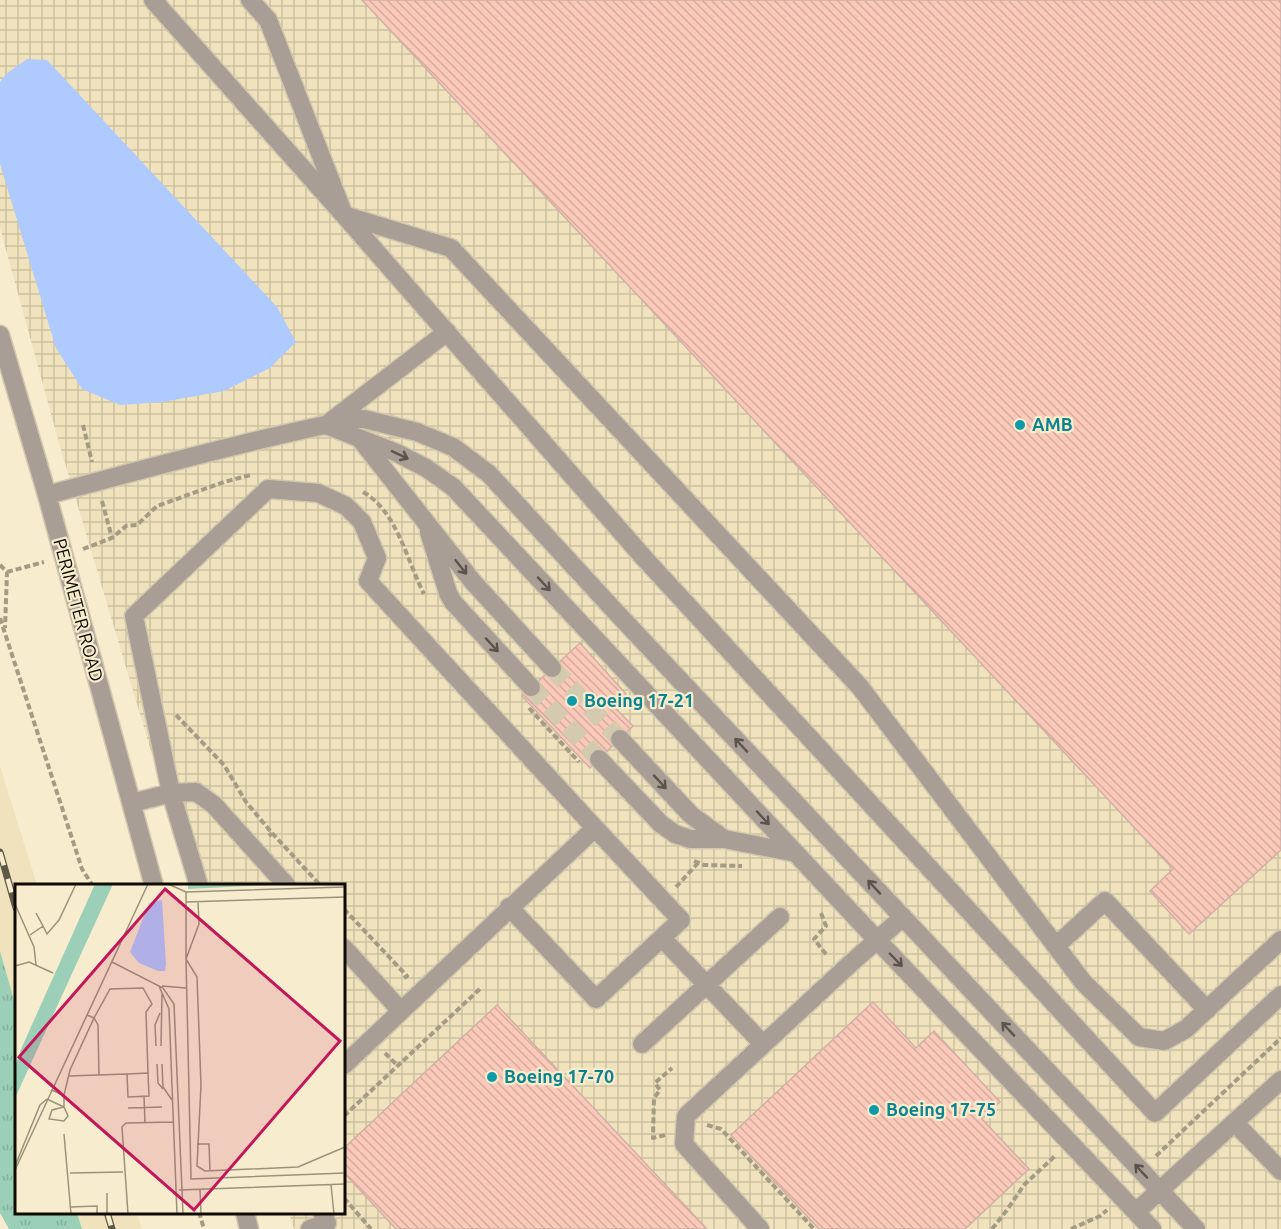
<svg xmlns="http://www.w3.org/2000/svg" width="1281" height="1229" font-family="Ubuntu,sans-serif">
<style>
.built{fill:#f0e2bc}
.industrial{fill:url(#industrial-grid)}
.grass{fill:url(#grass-tufts)}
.water{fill:#aecafe}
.building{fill:url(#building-back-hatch);stroke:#d1b0a5;stroke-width:1.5}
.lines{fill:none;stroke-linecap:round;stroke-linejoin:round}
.minor-tunnel{stroke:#d4caaf;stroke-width:18;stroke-dasharray:18 9;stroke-linecap:butt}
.minor-casing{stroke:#d2c8ad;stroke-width:21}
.path{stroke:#a49b84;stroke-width:4;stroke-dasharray:6 3;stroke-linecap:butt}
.minor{stroke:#a99e95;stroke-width:18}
.rail-casing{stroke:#5e5848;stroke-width:7}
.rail{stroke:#f7eccd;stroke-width:4.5;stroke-dasharray:14;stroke-linecap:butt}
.oneway{stroke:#5c544c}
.culture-dot{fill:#0f9aa8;stroke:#f7eccd;stroke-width:2}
.labels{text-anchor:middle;stroke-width:4.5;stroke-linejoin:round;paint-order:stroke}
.culture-label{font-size:18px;font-weight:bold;fill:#0d838f;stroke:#f7eccd;text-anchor:start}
.street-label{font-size:18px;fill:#0f0b03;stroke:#f7eccd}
.inset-road{fill:none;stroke:#9a927c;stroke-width:1.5}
.view{fill:#c2185b;fill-opacity:0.15;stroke:#c2185b;stroke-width:3}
.inset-edge{fill:none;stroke:#0f0b03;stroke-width:3}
</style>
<defs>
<pattern id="industrial-grid" width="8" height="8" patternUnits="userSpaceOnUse" patternTransform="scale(1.5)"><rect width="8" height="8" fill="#f0e2bc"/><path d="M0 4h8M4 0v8" fill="none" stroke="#cdc1a0"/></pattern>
<pattern id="grass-tufts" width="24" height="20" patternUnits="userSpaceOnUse" patternTransform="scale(1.5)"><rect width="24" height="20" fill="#9bcfb7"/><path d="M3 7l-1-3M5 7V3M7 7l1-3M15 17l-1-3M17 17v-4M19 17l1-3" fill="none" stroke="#84b09c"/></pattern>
<pattern id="building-back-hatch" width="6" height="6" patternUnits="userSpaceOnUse" patternTransform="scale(1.5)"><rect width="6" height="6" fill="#fac9b9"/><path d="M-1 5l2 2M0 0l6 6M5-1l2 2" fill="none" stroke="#d5ab9d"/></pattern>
</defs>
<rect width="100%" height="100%" fill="#f7eccd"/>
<!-- built -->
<path class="built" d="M 0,766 L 37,885 L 16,886 L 16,1022 L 0,965 Z
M 75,1213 L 137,1213 L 142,1229 L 80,1229 Z"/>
<!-- industrial -->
<path class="industrial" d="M 0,0 L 1281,0 L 1281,1229 L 294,1229 L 289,1213 L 344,1212 L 344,886 L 191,885 L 59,443 L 0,228 Z"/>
<!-- grass -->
<path class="grass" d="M 0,951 L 16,1007 L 16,1212 L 77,1213 L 82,1229 L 9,1229 L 0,1213 Z"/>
<!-- water -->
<path class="water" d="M 27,59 L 47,60 L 277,307 L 296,342 L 270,368 L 224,391 L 162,402 L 120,405 L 82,389 L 56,348 L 0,164 L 0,82 L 6,74 Z"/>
<!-- building -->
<path class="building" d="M 362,0 L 1281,0 L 1281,850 L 1189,934 L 1150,891 L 1173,869 Z
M 580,643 L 626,694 L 613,706 L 633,726 L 590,768 L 522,696 Z
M 873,1002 L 916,1048 L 934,1031 L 1000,1102 L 982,1119 L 1029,1169 L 965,1229 L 819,1229 L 731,1135 Z
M 497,1005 L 707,1229 L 396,1229 L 344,1173 L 344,1148 Z"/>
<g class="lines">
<!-- minor-tunnel -->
<path class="minor-tunnel" d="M 552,668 L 620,739
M 531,687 L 599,759"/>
<!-- minor casing -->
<g class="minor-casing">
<path id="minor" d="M 153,0 L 344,215 L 451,248 L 860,687 L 1083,982 L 1139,1037 L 1164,1041 L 1186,1029 L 1281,940
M 250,0 L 268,20 L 344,215 L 645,559 L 1155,1113 L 1281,995
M 0,335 L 47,495 L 154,886
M 330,422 L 447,332
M 326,425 L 397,453 L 426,468 L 453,487 L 877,940 L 1152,1229
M 361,440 L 473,582 L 552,668
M 47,495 C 148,468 250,440 353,419 L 364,419 L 417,432 L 453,447 L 489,474 L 614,610 L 1196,1229
M 429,532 L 448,593 L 453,602 L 531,687
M 620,739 L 691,815 L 724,839 L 796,853
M 599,759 L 661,824 L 675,834 L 690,839 L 724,839
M 132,803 L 171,793 L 134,616 L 268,489 L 318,493 L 346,506 L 362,522 L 377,558 L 368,581 L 595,828
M 199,886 L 171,793 L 196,792 L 214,805 L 287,886
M 662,938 L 763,1044
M 1056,946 L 1105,901 L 1207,1010
M 344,948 L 401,1011
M 642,1044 L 780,917
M 344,1065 L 595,828 L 681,920 L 596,999 L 509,907
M 1235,1123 L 1281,1171
M 245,1212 L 249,1229
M 1136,1212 L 1281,1080
M 310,1229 L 327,1223 L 322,1212
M 760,1229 L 684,1144 L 686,1116 L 850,964 L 903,917"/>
</g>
<!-- path -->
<path class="path" d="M 83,425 L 92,462
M 363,492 C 397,511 407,561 424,594
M 102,501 L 112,538
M 83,549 L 112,538 L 126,526 L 137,525 L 157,506 L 224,482 L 251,475
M 0,565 L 7,572 L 5,628
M 7,572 L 44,562
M 0,618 L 82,869 L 93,886
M 529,708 L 579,762
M 176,715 L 224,765 L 246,802 L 272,833 L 269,836
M 272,833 L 321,886
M 694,861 L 704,865 L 742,866
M 676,887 L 698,863
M 344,909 L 407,976 L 404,978
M 821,913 L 826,926 L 814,939 L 825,953 L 828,955
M 385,1053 L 397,1065
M 344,1116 L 482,987
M 707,1125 L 721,1129 L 814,1229
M 665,1135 L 653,1138 L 654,1098 L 660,1090 L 655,1083 L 672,1068
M 1156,1156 L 1281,1038
M 344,1198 L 371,1229
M 199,1212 L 204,1229
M 992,1229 L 1007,1210 L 1024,1185 L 1056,1155
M 1071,1229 L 1100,1216 L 1107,1210"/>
<!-- minor -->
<use href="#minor" class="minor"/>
<!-- rail casing -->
<g class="rail-casing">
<path id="rail" d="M 0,852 L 16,908
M 107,1212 L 112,1229"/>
</g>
<!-- rail -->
<use href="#rail" class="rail"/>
</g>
<!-- one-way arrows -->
<defs><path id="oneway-shaft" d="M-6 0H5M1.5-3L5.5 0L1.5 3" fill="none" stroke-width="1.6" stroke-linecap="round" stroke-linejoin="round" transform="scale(1.5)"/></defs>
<g class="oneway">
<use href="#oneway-shaft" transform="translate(400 455) rotate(25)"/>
<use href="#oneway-shaft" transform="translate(461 567) rotate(52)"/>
<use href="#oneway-shaft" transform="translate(544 584) rotate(47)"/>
<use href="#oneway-shaft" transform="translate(492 645) rotate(47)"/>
<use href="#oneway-shaft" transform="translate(741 745) rotate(-133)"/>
<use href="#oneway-shaft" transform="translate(660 782) rotate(47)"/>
<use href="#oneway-shaft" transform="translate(763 818) rotate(47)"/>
<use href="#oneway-shaft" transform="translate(874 887) rotate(-133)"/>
<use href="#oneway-shaft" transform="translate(896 960) rotate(46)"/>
<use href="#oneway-shaft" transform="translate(1008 1029) rotate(-133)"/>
<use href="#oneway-shaft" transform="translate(1141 1171) rotate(-133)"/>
</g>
<!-- markers -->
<g class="culture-dot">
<circle cx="1020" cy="425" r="6"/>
<circle cx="572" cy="701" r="6"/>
<circle cx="492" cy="1077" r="6"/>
<circle cx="874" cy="1110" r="6"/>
</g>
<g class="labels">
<!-- culture labels -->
<g class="culture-label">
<text x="1032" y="431">AMB</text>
<text x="584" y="707">Boeing 17-21</text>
<text x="504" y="1083">Boeing 17-70</text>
<text x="886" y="1116">Boeing 17-75</text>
</g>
<!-- street labels -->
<g class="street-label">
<text transform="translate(78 610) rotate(75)" y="6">PERIMETER ROAD</text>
</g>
</g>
<!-- overview -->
<g transform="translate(15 884)">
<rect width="330" height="330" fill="#f7eccd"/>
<path d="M 80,0 L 98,0 L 1,212 L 0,183 L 7,163 Z" fill="#9bcfb7"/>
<path d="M 173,0 L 271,0 L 173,5 Z" fill="#9bcfb7"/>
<path d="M 147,16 L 151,80 L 150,87 L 143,87 L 124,79 L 115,68 L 134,19 Z" fill="#aecafe"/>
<path class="inset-road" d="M 153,0 L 171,8 L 330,3M 171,8 L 171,75 L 182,93 L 186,201 L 182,282 L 190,287 L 283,283 L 330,263M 171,18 L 330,13M 183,18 L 184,40 L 171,75 L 176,295 L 330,289M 0,20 L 19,63 L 21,81M 28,42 L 32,50 L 44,36 L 61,0M 15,51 L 28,42 L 21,29M 97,78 L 148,104 L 159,120 L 168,330M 0,82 L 14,78 L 38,89M 144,102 L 154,125 L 162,330M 147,102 L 171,104M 72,131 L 79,134 L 95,105 L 128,104 L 137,120 L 131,128 L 133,189M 141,162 L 140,141 L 145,129M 146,162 L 147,110M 142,180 L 143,199 L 148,205M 147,180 L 148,203 L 157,216M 54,192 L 112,190 L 133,189 L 134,212 L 113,213 L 112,190M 36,206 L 49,211 L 55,186 L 79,134 L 83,141 L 84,191M 129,212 L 130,239M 32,215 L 49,223 L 53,232 L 49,237 L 34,235 L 37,226 L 49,223 L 49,211M 113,224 L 147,223M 49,250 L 56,330M 182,260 L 194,260 L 195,287M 0,282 L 25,221 L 32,215M 0,286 L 133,0M 55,289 L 108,288M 316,301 L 319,330M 164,306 L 330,300M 185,306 L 186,330M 92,309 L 92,330M 55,323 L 82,322 L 82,330M 113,330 L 107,243 L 111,239 L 159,238"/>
<path class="view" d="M 150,5 L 325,157 L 179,326 L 4,173 Z"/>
<rect width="330" height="330" class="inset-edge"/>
</g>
</svg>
